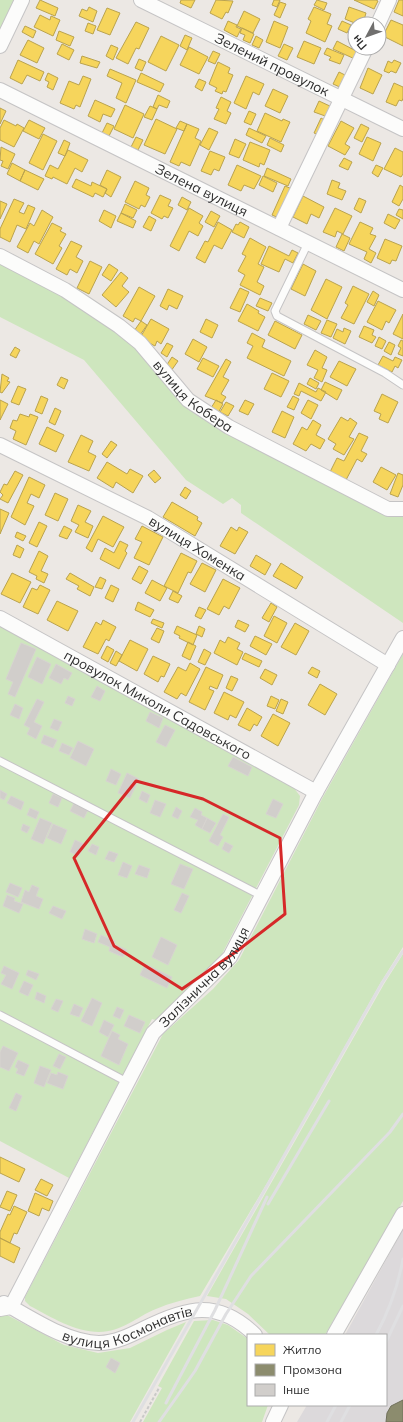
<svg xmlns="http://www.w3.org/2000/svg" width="403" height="1422" font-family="Mulish,sans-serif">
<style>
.industrial{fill:#dcd9db}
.green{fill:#cee6be}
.homes{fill:#f6d55c;stroke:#baa34e}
.industry{fill:#8c8c6e;stroke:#70705b}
.building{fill:#d1cecb;stroke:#d7d4d0}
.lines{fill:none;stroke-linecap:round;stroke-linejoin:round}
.service-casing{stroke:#c5c4c5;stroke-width:9}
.minor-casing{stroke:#c5c4c5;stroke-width:16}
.path{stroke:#c9c9c8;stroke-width:2;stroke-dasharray:3 2;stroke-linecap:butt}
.service{stroke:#fcfcfb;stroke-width:7}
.minor{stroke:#fcfcfb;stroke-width:14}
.rail{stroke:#dfdfe1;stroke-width:3}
.marked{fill:none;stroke:#d62828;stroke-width:3;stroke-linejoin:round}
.labels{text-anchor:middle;stroke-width:4;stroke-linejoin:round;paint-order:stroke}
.street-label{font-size:14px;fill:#2e2e2e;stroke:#fff}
</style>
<rect width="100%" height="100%" fill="#ece8e4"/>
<!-- industrial -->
<path class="industrial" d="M 403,1229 L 403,1422 L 297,1422 L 307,1405 L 386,1405 L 386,1335 L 345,1335 Z"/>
<!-- green -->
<path class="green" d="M 0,0 L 16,0 L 0,33 Z
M 0,260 L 64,294 L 137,345 L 185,404 L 403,513 L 403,623 L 241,513 L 241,505 L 232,498 L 223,504 L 186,480 L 84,360 L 0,317 Z
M 0,622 L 261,765 L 294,788 L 300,796 L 299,805 L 222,954 L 159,1021 L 152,1019 L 69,1178 L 0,1141 Z
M 403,654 L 403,947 L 381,982 L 286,1151 L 200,1296 C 185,1299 170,1303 156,1309 C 136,1317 122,1332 99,1332 C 75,1332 51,1317 30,1306 L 25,1301 L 25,1297 L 163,1034 L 213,989 L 239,960 L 323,797 Z
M 403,954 L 403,1201 L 325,1335 L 270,1335 L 248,1314 L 226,1299 L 207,1296 L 384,984 Z
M 0,1315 L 7,1315 L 64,1345 L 98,1353 L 130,1348 L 167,1330 L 186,1322 L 130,1422 L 0,1422 Z
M 213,1320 L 228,1325 L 248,1339 L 248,1405 L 268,1405 L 262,1422 L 143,1422 L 162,1388 L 158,1386 L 194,1321 Z"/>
<!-- homes -->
<path class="homes" d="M 40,0 L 58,8 L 55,16 L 36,8 Z
M 181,0 L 195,0 L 191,8 L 180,3 Z
M 216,0 L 233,1 L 228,13 L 226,12 L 222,19 L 210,13 Z
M 274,0 L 280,0 L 277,7 L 272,5 Z
M 317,0 L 327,3 L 324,10 L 314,5 Z
M 354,0 L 376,0 L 378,1 L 374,9 Z
M 399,0 L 403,0 L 403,16 L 394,12 Z
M 280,2 L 286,4 L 280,18 L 274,15 Z
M 89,7 L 97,11 L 93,22 L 79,16 L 82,9 L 87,11 Z
M 314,7 L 331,14 L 327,24 L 332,26 L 325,42 L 306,33 L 311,21 L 308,19 Z
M 349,7 L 366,13 L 364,20 L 375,24 L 357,24 L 345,19 Z
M 107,8 L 120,13 L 110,35 L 97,30 Z
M 244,11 L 260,19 L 253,33 L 237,26 Z
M 40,15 L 50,20 L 51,16 L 60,20 L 53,36 L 34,27 Z
M 391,20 L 403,25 L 403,46 L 383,36 Z
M 228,21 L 237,25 L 236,27 L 241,29 L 237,37 L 224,30 Z
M 274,21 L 288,27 L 280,48 L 266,42 Z
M 342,21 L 351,25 L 347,33 L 338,29 Z
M 136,22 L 149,28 L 139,49 L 136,48 L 128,64 L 116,58 Z
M 88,23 L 96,26 L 93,34 L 85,31 Z
M 25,26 L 36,31 L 33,38 L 22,32 Z
M 242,28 L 254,34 L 250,43 L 243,40 L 245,35 L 240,33 Z
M 59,31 L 74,37 L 70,46 L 56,40 Z
M 185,35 L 192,38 L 187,50 L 180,46 Z
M 161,36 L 179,45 L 166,71 L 148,62 Z
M 256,36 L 263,40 L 259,48 L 252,45 Z
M 28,40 L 44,48 L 37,63 L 20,55 Z
M 304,41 L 321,48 L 314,64 L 297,57 Z
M 337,41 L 360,53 L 357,60 L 333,49 Z
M 62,44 L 74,50 L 69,60 L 57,54 Z
M 284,44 L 293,48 L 287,60 L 278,56 Z
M 111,45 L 118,48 L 113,60 L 106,56 Z
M 189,47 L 208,57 L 199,74 L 180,65 Z
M 327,48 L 344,55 L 340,64 L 329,60 L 331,57 L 324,54 Z
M 213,51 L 220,54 L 215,64 L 208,61 Z
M 82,56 L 100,62 L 97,68 L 80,63 Z
M 139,59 L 146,62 L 142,71 L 135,68 Z
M 18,60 L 44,72 L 40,81 L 27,75 L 22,84 L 10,78 Z
M 394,60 L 401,63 L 396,73 L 391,71 L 389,73 L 384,71 L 388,61 L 392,63 Z
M 218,62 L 230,68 L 228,73 L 233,75 L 226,92 L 223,91 L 222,94 L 215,91 L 217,88 L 209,84 Z
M 368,68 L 382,75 L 373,94 L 360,88 Z
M 110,69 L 136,80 L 126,103 L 116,98 L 122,83 L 107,76 Z
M 339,72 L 347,76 L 342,88 L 333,84 Z
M 48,73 L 58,78 L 53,90 L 47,87 L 49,82 L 45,80 Z
M 141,73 L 164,84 L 160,92 L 137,82 Z
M 83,76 L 91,79 L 80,107 L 76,105 L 74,109 L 60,103 L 69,81 L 79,85 Z
M 246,76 L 264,84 L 259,95 L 253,92 L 246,109 L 234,103 Z
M 199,79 L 206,82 L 202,91 L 195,87 Z
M 394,83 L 403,87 L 403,98 L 402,101 L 399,100 L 396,106 L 386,102 Z
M 273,89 L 288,96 L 280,113 L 265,106 Z
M 158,95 L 170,101 L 167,108 L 159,105 L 157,109 L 153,107 Z
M 221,97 L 231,102 L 227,111 L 231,113 L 226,124 L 214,119 L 219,109 L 216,108 Z
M 95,100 L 115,109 L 111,117 L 103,114 L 100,122 L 88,116 Z
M 319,101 L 332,107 L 328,117 L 314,112 Z
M 125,105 L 144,114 L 133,138 L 114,129 Z
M 150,106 L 157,109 L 152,120 L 144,117 Z
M 0,108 L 6,111 L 0,124 Z
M 249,111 L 256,114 L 251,125 L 244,122 Z
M 265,113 L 282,121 L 283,119 L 290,122 L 281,142 L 257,131 Z
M 321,118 L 326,121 L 319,135 L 314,133 Z
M 156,119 L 177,129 L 165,154 L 144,145 Z
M 4,120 L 16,126 L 17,124 L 24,128 L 14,147 L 0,140 L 0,128 Z
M 29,120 L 45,128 L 39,139 L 23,131 Z
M 180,121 L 187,124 L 184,131 L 176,128 Z
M 341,121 L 354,128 L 345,144 L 350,147 L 345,155 L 328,146 Z
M 107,123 L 114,126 L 109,136 L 102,133 Z
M 187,124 L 199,129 L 195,138 L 201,141 L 190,166 L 181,162 L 179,166 L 170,162 Z
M 361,124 L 369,128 L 362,142 L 354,138 Z
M 209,128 L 218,132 L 209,150 L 200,145 Z
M 249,128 L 266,136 L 262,143 L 246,135 Z
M 43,134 L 57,141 L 43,170 L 29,163 Z
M 136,137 L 143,140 L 138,150 L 131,147 Z
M 367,137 L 381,143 L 373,161 L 359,154 Z
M 270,138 L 284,145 L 281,152 L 267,145 Z
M 235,139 L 246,144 L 239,158 L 229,154 Z
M 64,140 L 70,143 L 65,156 L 58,153 Z
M 250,142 L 270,150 L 264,165 L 260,163 L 259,167 L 243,160 Z
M 1,147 L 15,154 L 8,169 L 1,166 L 3,161 L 0,160 Z
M 395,148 L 403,152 L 403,174 L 401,177 L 384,169 Z
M 68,150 L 88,160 L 82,172 L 75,168 L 67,184 L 53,177 L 52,179 L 45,176 L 50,165 L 58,169 Z
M 210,151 L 225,157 L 219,171 L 214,169 L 211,175 L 201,171 Z
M 344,158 L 352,162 L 348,170 L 339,166 Z
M 12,163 L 25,170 L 20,181 L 7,174 Z
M 237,165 L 261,176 L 254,189 L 244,185 L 241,191 L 228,185 Z
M 376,165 L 383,168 L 378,177 L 372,173 Z
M 267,168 L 291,179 L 288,186 L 264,176 Z
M 25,170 L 44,179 L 38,190 L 20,181 Z
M 107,170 L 121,177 L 111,197 L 105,193 L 107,189 L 100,185 Z
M 263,176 L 277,183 L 273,192 L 259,185 Z
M 76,179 L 91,186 L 92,182 L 107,189 L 103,197 L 95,193 L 93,197 L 72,187 Z
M 332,180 L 340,183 L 338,188 L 346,191 L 342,200 L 327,194 Z
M 135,181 L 149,188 L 146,195 L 150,197 L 145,207 L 141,205 L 139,209 L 125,202 Z
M 400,185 L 403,187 L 403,199 L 399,206 L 392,202 Z
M 285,186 L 292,189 L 279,218 L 272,215 Z
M 160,195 L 171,200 L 168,206 L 173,208 L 168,218 L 164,216 L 162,219 L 151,213 Z
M 303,196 L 324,207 L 319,218 L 311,214 L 307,224 L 293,217 Z
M 182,197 L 191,202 L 187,210 L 178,205 Z
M 359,198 L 366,201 L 361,213 L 354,209 Z
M 14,199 L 24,203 L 19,212 L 24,214 L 28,205 L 35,208 L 26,229 L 17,225 L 10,242 L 0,237 L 0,229 Z
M 0,201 L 7,204 L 0,219 Z
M 125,204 L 137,210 L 133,218 L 121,213 Z
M 189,208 L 203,216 L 199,223 L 203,226 L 198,236 L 189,231 L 179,251 L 170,246 Z
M 335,208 L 352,216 L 343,234 L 337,231 L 335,237 L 323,232 Z
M 399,209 L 403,210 L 403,219 L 396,215 Z
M 42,210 L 53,217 L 39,244 L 34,241 L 28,253 L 17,247 L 30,223 L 34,226 Z
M 104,210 L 116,216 L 111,228 L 99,221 Z
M 211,211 L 220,216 L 214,227 L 205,222 Z
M 121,213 L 136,221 L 133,228 L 117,221 Z
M 388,214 L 400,220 L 395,229 L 384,223 Z
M 149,216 L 156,220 L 151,231 L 143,227 Z
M 218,222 L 232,230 L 222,249 L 214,245 L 205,263 L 196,258 L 205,241 L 208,242 Z
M 240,222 L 249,227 L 244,238 L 232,232 L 236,224 L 238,225 Z
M 360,222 L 373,228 L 370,234 L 376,236 L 369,249 L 376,253 L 371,263 L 364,259 L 367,252 L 349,244 Z
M 52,223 L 62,228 L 60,231 L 66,234 L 59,246 L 62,248 L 53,264 L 35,254 Z
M 342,234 L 350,238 L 344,251 L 336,247 Z
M 250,238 L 266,247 L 258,264 L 264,267 L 257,282 L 264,286 L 260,295 L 240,285 L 245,275 L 238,271 L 246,256 L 242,254 Z
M 385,239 L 402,246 L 396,261 L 392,260 L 390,264 L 377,258 Z
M 71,241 L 82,246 L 76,257 L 83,261 L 77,273 L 70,269 L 67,275 L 56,269 Z
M 269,246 L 289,256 L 292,250 L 298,253 L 293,263 L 285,259 L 279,272 L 261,264 Z
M 90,261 L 102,267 L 89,294 L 77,288 Z
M 109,264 L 118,270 L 111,281 L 102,275 Z
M 303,264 L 316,271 L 305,296 L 291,289 Z
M 121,272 L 128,278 L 122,286 L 129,292 L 116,307 L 102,295 Z
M 326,279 L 342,287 L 327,319 L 311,310 Z
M 353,286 L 369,294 L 354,324 L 341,318 L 348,305 L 345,303 Z
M 139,287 L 155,296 L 141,321 L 135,318 L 133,322 L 123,316 Z
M 240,288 L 249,292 L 240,312 L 230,308 Z
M 168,289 L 183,296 L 177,309 L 169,305 L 167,310 L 160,306 Z
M 373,291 L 379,295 L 374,306 L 367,302 Z
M 260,298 L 272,303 L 268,311 L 256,306 Z
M 378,301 L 396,310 L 389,323 L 386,321 L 382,330 L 367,322 Z
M 247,304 L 259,311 L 258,313 L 265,317 L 258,331 L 238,321 Z
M 403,314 L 403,339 L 393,334 Z
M 308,315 L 321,321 L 316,330 L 304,324 Z
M 151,319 L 169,329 L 161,344 L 157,341 L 155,346 L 140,338 Z
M 206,319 L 218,325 L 212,338 L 200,332 Z
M 327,320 L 337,324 L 331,337 L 321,333 Z
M 141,321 L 147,325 L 140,335 L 134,331 Z
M 275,321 L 302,335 L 295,349 L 268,335 Z
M 364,326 L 374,330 L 372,335 L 376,337 L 372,343 L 359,337 Z
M 344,328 L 351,331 L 345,344 L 333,338 L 337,329 L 343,332 Z
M 252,333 L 265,340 L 262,347 L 291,361 L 284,376 L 247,358 L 253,346 L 247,343 Z
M 379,337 L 386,341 L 382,349 L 375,346 Z
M 193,339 L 207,347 L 199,362 L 185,354 Z
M 401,340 L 403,341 L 403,356 L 398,354 L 401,348 L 398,346 Z
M 389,342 L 395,345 L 391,355 L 384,351 Z
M 167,343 L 173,346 L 167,357 L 161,353 Z
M 15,347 L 20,350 L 16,358 L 10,355 Z
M 315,350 L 327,357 L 322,368 L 327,370 L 322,382 L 314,378 L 318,370 L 307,365 Z
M 383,356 L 393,361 L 395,357 L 402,360 L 398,368 L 395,366 L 392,372 L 378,365 Z
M 172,357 L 178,361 L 171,371 L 166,366 Z
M 203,358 L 219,366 L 213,377 L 197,369 Z
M 226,359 L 231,362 L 223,377 L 229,380 L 221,394 L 226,397 L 222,403 L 205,396 Z
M 339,361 L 356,369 L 347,386 L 330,377 Z
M 272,373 L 289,381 L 281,397 L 264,389 Z
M 2,374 L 9,378 L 7,381 L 10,382 L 2,393 L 0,392 Z
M 61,377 L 68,380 L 64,389 L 57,385 Z
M 310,378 L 319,383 L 316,389 L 307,384 Z
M 325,382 L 342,390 L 337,400 L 321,390 Z
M 299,383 L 316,392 L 318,388 L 326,392 L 321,401 L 301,391 L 299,396 L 294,394 Z
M 18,386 L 26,389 L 19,405 L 11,402 Z
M 382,394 L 398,402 L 388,423 L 379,419 L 381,414 L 374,411 Z
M 41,396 L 48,399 L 42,414 L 35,411 Z
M 293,396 L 299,399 L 294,410 L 287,407 Z
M 0,400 L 8,404 L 0,420 Z
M 216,400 L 223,404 L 218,413 L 211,408 Z
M 245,400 L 254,404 L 248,415 L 239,411 Z
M 308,400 L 318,405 L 311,419 L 301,413 Z
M 226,402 L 234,406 L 228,416 L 220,412 Z
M 55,408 L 61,411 L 55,425 L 49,422 Z
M 282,411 L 294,417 L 285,438 L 272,432 Z
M 20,414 L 29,417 L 30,414 L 38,417 L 26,445 L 13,439 L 16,431 L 10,428 L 13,420 L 17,421 Z
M 341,417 L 348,421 L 350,418 L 357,423 L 349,437 L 354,439 L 344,455 L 333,449 L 336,444 L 328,439 Z
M 313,420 L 321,425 L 316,435 L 325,440 L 320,449 L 311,444 L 306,451 L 293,444 L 302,427 L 307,430 Z
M 47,427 L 64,435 L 56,452 L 39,444 Z
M 359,433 L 368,437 L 361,451 L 367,454 L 362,462 L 357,459 L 346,480 L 330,472 L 337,458 L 344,461 Z
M 81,435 L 93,441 L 88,452 L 96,456 L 89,471 L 68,462 Z
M 111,441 L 117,445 L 107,458 L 102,454 Z
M 107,462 L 127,474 L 130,469 L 143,476 L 133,493 L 116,482 L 113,488 L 97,478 Z
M 381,467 L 396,475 L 387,490 L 373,482 Z
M 154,470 L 161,478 L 155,483 L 148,475 Z
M 15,471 L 23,475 L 8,503 L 0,499 L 3,495 L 0,492 L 4,484 L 7,485 Z
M 398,473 L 403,475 L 403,485 L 398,497 L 390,494 Z
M 29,477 L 45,485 L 39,498 L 31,494 L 27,503 L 34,506 L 25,525 L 11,517 Z
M 185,487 L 191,491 L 186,499 L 180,495 Z
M 55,493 L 68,499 L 58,521 L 45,515 Z
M 172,502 L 198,517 L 197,520 L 202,523 L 195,536 L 163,517 Z
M 78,505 L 91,511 L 85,522 L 93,526 L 88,538 L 75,532 L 79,525 L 71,521 Z
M 0,509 L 9,513 L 0,534 Z
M 103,516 L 124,527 L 113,547 L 98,539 L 92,552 L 86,548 Z
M 39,522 L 47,526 L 37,547 L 29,543 Z
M 64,526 L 72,530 L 67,539 L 59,536 Z
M 142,526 L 163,537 L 149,565 L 134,558 L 142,542 L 135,539 Z
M 231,527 L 237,531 L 239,527 L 248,532 L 235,554 L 220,546 Z
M 17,532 L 26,536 L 23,541 L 15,537 Z
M 120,541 L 128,545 L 125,551 L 127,553 L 119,569 L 100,559 L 105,548 L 114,553 Z
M 17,545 L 24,549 L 20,558 L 13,555 Z
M 39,551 L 48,556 L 41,571 L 48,574 L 44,583 L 36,579 L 37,576 L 29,572 Z
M 181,553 L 197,561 L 191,573 L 188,572 L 178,593 L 164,586 Z
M 256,555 L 271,564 L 265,575 L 250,566 Z
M 202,563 L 216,570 L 205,592 L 190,584 Z
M 281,563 L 303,577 L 296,589 L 273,576 Z
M 139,566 L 148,571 L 141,584 L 132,579 Z
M 12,573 L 31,582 L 20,603 L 1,594 Z
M 70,573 L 94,587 L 90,596 L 77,589 L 79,586 L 66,579 Z
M 100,577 L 106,580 L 102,589 L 95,587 Z
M 223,579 L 240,588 L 229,609 L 224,606 L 219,615 L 207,609 Z
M 152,580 L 167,588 L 160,601 L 145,593 Z
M 40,585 L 50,590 L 38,614 L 23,607 L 32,588 L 37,590 Z
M 111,585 L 119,589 L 113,602 L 105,598 Z
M 173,591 L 182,596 L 178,603 L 169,599 Z
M 57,601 L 78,611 L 68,631 L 47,620 Z
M 138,602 L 154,610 L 150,617 L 135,610 Z
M 271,603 L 277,607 L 269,622 L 262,618 Z
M 199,607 L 206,610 L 201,619 L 195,616 Z
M 274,616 L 287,623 L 277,643 L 264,636 Z
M 153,619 L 164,623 L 162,628 L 151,623 Z
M 103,620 L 116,627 L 109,641 L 106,639 L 98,654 L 83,647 L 96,622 L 101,625 Z
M 238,620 L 249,625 L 245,632 L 235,627 Z
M 295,623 L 309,631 L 296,655 L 281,647 Z
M 177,626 L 197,635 L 193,645 L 179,638 L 180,636 L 174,633 Z
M 199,626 L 205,629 L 202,637 L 196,634 Z
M 157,628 L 164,631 L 159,643 L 151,639 Z
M 255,636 L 272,644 L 266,655 L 250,646 Z
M 228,637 L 240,643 L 237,649 L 243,652 L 237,665 L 214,653 L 220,640 L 225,643 Z
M 130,640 L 148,649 L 137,671 L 119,661 Z
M 188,642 L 196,646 L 190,660 L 182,656 Z
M 107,646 L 114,650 L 108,662 L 101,658 Z
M 204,649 L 211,653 L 205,665 L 198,662 Z
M 116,651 L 122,655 L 116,666 L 110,663 Z
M 245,653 L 262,661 L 259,667 L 242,659 Z
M 153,656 L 170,664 L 164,677 L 161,676 L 158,682 L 144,674 Z
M 190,663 L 200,669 L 186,696 L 181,693 L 177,699 L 164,692 L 178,667 L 186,671 Z
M 206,667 L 223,675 L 217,689 L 210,686 L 209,689 L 214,691 L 205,710 L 189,702 Z
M 312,667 L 320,671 L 317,678 L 308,673 Z
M 265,669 L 277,675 L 272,685 L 260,678 Z
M 231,676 L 238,679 L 232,691 L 226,688 Z
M 320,684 L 337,694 L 325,715 L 308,705 Z
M 224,692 L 244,702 L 236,718 L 230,715 L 228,720 L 214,713 Z
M 271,696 L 279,700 L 275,709 L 267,706 Z
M 281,699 L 288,702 L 283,714 L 276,711 Z
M 247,708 L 262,717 L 257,726 L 254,724 L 250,731 L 238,725 Z
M 273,714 L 290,723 L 278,746 L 261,736 Z
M 0,1157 L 25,1169 L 19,1182 L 0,1173 Z
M 41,1179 L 53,1185 L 47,1196 L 35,1190 Z
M 7,1191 L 17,1195 L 10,1211 L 0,1207 Z
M 35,1193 L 53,1201 L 49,1211 L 42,1208 L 39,1216 L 28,1211 Z
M 14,1206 L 27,1212 L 17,1234 L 14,1233 L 10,1243 L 0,1238 L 0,1232 L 8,1214 L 10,1215 Z
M 0,1238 L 20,1248 L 14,1263 L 0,1256 Z"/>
<!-- industry -->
<path class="industry" d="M 403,1400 L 403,1422 L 386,1422 L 387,1413 L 391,1406 Z"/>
<!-- building -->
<path class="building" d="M 21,643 L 36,649 L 15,697 L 8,694 L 13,682 L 6,679 Z
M 37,657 L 51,664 L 42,684 L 28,677 Z
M 56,664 L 72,673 L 68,680 L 64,678 L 61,684 L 49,678 Z
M 97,686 L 105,691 L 100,701 L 91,697 Z
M 68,696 L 75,699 L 72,706 L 65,703 Z
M 37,699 L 44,702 L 34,722 L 42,726 L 36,739 L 27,734 L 30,728 L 24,725 Z
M 15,704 L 23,708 L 19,719 L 10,715 Z
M 150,712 L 163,718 L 159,728 L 146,721 Z
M 54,719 L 62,722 L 58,731 L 50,728 Z
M 165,725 L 175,730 L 166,747 L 156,742 Z
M 44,735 L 57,740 L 53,748 L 41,743 Z
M 78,741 L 94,749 L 86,766 L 70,758 Z
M 62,743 L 73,748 L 69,755 L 59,751 Z
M 233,757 L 252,767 L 248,776 L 228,766 Z
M 111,769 L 121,774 L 116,785 L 106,781 Z
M 127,773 L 139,779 L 130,798 L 118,793 Z
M 0,790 L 7,794 L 4,800 L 0,798 Z
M 142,791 L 150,795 L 147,803 L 139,799 Z
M 53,794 L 62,798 L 58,807 L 49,803 Z
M 11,796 L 24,802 L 21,810 L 7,803 Z
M 273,799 L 283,804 L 276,818 L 266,814 Z
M 155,800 L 166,804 L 160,817 L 150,813 Z
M 74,803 L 88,810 L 84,818 L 70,811 Z
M 176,807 L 182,811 L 178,819 L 172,816 Z
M 30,808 L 39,812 L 36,819 L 27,815 Z
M 195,808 L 202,812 L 201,815 L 207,818 L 202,829 L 195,825 L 198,820 L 190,817 Z
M 223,814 L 229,817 L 220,835 L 223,837 L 218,846 L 209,841 Z
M 40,818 L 52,823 L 43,844 L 31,839 Z
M 207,818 L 216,823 L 210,833 L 202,829 Z
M 23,824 L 30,827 L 27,833 L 21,830 Z
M 53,824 L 67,830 L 61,844 L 47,838 Z
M 75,840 L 84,844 L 79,856 L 70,852 Z
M 225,842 L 233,846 L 229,853 L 222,849 Z
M 92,844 L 99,847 L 96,855 L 88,851 Z
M 109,851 L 118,854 L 114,862 L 105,859 Z
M 123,862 L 132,866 L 127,878 L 118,875 Z
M 180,864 L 193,869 L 184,889 L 171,884 Z
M 139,865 L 150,869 L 147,878 L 135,874 Z
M 10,883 L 22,888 L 18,897 L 6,892 Z
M 32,885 L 39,888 L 36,896 L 43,899 L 39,909 L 21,902 L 25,890 L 29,892 Z
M 182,893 L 189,896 L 181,913 L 174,910 Z
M 7,895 L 15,898 L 14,901 L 23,904 L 19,913 L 3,906 Z
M 53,906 L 66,911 L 62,919 L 49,913 Z
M 85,929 L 97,934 L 94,943 L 82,939 Z
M 101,935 L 115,941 L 114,944 L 127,950 L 123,957 L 109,951 L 110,947 L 98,942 Z
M 161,937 L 177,945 L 168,965 L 152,957 Z
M 145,964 L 172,977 L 167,988 L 140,975 Z
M 4,966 L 19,973 L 12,989 L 1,984 L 6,975 L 1,973 Z
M 28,970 L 39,974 L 36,980 L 26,975 Z
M 24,981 L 33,985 L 28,996 L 19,992 Z
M 37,992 L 46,996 L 44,1003 L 35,999 Z
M 92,998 L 102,1003 L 92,1026 L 81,1021 Z
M 56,999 L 63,1001 L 58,1012 L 51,1009 Z
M 74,1004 L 83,1008 L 79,1017 L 70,1014 Z
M 117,1007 L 124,1010 L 120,1019 L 113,1016 Z
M 129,1015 L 145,1022 L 140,1033 L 124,1026 Z
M 104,1020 L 114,1025 L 108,1037 L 99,1032 Z
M 112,1031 L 120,1035 L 118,1039 L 128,1044 L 119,1065 L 101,1056 Z
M 3,1046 L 18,1053 L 9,1071 L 0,1067 L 0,1052 Z
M 59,1054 L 66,1057 L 60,1069 L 53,1066 Z
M 18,1060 L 29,1065 L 24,1076 L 16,1073 L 18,1069 L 15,1067 Z
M 40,1066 L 51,1070 L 44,1087 L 34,1083 Z
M 58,1072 L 68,1076 L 63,1089 L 47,1083 L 51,1073 L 57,1075 Z
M 16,1093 L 22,1096 L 16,1111 L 9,1108 Z
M 111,1358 L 120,1363 L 115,1373 L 106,1367 Z"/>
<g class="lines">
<!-- service casing -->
<g class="service-casing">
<path id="service" d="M 308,243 L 275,311 L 277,316 L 385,373 L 403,385
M 0,761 L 262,896
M 0,1015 L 129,1083"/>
</g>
<!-- minor casing -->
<g class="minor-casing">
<g id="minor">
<path id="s1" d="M 141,0 L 403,129"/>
<path d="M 378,24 L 389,0"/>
<path d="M 0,46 L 22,0"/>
<path id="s2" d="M 0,90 L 403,290"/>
<path d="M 279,228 L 366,48"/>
<path id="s3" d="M 0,256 L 65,290 L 119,326 L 140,343 L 188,400 L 229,427 L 388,509 L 403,509"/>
<path id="s4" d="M 0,445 L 148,518 L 388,665"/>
<path id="s5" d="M 0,618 L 316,792"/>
<path id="s6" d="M 4,1303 C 31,1318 68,1343 99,1343 C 115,1343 131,1335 145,1328 C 187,1307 218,1299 255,1335"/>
<path id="s7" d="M 0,1309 L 11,1307 L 153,1033 L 230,957 L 316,792 L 403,638"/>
<path d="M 334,1335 L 403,1214"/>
<path d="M 273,1422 L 281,1405"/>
</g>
</g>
<!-- path -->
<path class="path" d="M 140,1422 L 159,1388"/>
<!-- service -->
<use href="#service" class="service"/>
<!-- minor -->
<use href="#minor" class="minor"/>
<!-- rail -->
<path class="rail" d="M 268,1204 L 329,1101
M 376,1335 C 389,1311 398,1286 403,1259
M 386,1342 L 403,1306
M 166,1403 L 215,1310 L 267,1197
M 133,1422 L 382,983 L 403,951
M 159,1422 L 195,1371 L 226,1314 L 251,1276 L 390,1132 L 403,1114
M 327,1422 L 336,1405
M 341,1422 L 350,1405"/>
</g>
<!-- marked area -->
<path class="marked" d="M 136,781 L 203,799 L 280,838 L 285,914 L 237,951 L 182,989 L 114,946 L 74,858 Z"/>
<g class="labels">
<!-- street labels -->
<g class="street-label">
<text dy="5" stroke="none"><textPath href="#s1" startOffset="146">Зелений провулок</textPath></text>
<text dy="5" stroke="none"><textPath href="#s2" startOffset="225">Зелена вулиця</textPath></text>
<text dy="5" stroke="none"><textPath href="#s3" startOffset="241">вулиця Кобера</textPath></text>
<text dy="5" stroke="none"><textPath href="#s4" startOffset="223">вулиця Хоменка</textPath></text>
<text dy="5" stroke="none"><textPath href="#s5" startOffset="180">провулок Миколи Садовського</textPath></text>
<text dy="5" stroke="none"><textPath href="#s7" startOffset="396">Залізнична вулиця</textPath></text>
<text dy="5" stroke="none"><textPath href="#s6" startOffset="135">вулиця Космонавтів</textPath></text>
</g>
</g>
<!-- legend -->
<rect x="247" y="1334" width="140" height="72" fill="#ffffff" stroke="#ababab"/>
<rect x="255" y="1344" width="20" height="12" fill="#f6d55c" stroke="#ababab"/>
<text x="283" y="1354" font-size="12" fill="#2e2e2e">Житло</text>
<rect x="255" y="1364" width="20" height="12" fill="#8c8c6e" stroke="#ababab"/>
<text x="283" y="1374" font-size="12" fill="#2e2e2e">Промзона</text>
<rect x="255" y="1384" width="20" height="12" fill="#d1cecb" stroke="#ababab"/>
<text x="283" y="1394" font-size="12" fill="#2e2e2e">Інше</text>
<!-- north arrow -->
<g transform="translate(367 36) rotate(229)"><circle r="19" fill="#ffffff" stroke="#ababab"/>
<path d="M0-3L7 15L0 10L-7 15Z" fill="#706f6e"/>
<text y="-6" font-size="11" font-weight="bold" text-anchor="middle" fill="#2e2e2e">Пн</text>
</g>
</svg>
